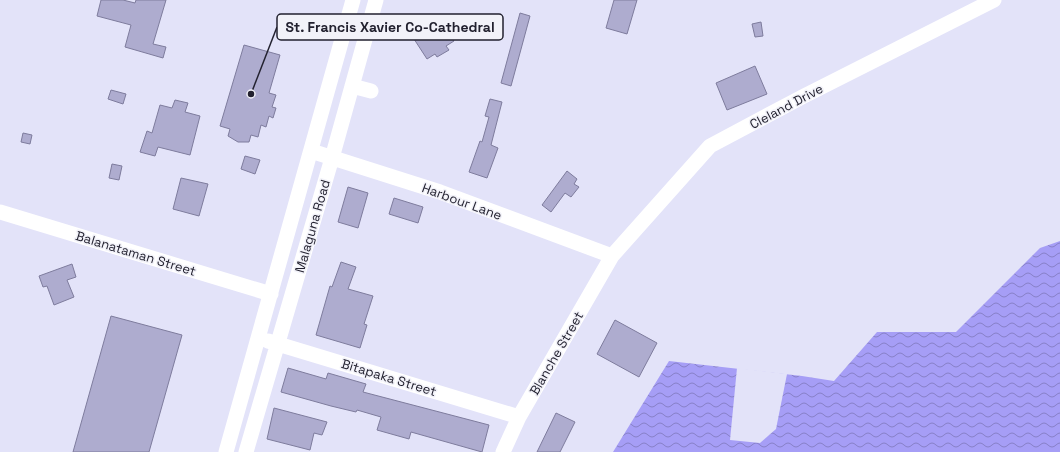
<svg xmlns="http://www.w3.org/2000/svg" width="1060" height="452" font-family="'Space Grotesk',sans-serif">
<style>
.water{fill:url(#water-waves)}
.pier{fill:#e3e3f9}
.building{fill:#aeaccf;stroke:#7e7c9d}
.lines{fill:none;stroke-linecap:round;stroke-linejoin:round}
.minor{stroke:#fff;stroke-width:15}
.labels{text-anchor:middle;stroke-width:3;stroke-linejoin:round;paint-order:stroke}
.street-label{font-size:13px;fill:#22212f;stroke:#f2f2f9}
.leader{fill:none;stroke:#22212f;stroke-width:1.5}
.callout-dot{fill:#22212f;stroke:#f2f2f9;stroke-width:1.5}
.callout{fill:#f2f2f9;stroke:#22212f;stroke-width:1.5}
.callout-label{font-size:14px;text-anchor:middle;font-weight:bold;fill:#22212f}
</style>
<defs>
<pattern id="water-waves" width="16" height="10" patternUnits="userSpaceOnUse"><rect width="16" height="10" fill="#a69ef6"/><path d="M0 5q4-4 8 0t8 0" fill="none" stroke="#8780c8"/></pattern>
</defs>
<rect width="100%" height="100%" fill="#e3e3f9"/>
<!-- water -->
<path class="water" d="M 1060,241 L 1060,452 L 613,452 L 669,361 L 802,376 L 834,381 L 877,332 L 956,332 L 1040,248 Z"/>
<!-- pier -->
<path class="pier" d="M 737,368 L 787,374 L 776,429 L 760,443 L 730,440 Z"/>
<!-- building -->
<path class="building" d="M 101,0 L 123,0 L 135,3 L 136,0 L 166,0 L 153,44 L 166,47 L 163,58 L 125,47 L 131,25 L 97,16 Z
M 614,0 L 637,0 L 627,34 L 606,28 Z
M 520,13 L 530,16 L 511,86 L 501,83 Z
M 439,16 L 454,41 L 446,46 L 449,50 L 437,57 L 435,54 L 427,59 L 414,39 L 432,27 L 429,22 Z
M 761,22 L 763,36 L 755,37 L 752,24 Z
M 244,45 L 280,55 L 269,93 L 276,95 L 272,107 L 276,108 L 273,118 L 269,116 L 266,127 L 261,125 L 258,137 L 251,135 L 249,142 L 238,142 L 228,136 L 230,129 L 220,126 Z
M 755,66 L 767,94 L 727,110 L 716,83 Z
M 111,90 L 126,94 L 123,104 L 108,99 Z
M 490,99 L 502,102 L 491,145 L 498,148 L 487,178 L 469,172 L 480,141 L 482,142 L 489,117 L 485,116 Z
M 175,100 L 188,103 L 185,112 L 200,116 L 190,155 L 158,147 L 155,156 L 140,152 L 147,131 L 152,133 L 160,105 L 172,108 Z
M 23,133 L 32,135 L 30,144 L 21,142 Z
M 245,156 L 260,160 L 255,174 L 241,169 Z
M 112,164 L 122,166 L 119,180 L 109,178 Z
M 567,171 L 577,179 L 574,184 L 579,187 L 571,197 L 565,193 L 551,212 L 542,205 Z
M 181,178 L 208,184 L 199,216 L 173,209 Z
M 348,187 L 368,193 L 358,228 L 338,222 Z
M 394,198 L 423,207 L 418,223 L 389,214 Z
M 341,262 L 356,267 L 348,289 L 373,296 L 364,324 L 367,325 L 360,348 L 316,335 L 330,286 L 332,287 Z
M 72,264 L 76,277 L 67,280 L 74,297 L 54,305 L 47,286 L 43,287 L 39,276 Z
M 111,316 L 182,335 L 149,452 L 73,452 Z
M 615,320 L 657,343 L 639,377 L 597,354 Z
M 288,368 L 326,379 L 328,373 L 366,384 L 363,392 L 489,425 L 482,452 L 411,432 L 409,439 L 377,430 L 381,417 L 357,410 L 356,412 L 331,406 L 281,392 Z
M 274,408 L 327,422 L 322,435 L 314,433 L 310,450 L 267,439 Z
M 556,413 L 575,422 L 560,452 L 537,452 Z"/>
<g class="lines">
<!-- minor -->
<path class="minor" d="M 352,86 L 371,91
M 311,151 L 440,192 L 612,256
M 0,212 L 271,294
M 268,341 L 519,417
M 226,452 L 353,0
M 246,452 L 332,158 L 376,0
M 503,452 L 519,417 L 612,256 L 710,146 L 804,96 L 994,0"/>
</g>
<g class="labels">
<!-- street labels -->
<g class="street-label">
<text transform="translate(786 106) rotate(-28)" y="5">Cleland Drive</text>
<text transform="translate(462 201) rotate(20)" y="5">Harbour Lane</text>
<text transform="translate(312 226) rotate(-74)" y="5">Malaguna Road</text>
<text transform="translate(136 253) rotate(17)" y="5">Balanataman Street</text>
<text transform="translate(556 353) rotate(-60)" y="5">Blanche Street</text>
<text transform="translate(389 377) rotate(17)" y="5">Bitapaka Street</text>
</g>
</g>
<!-- callouts -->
<path class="leader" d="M251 94L277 27"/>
<circle class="callout-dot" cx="251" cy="94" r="4"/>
<rect class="callout" x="277" y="14" width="226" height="26" rx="4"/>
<g class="callout-label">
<text x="390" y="32">St. Francis Xavier Co-Cathedral</text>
</g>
</svg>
